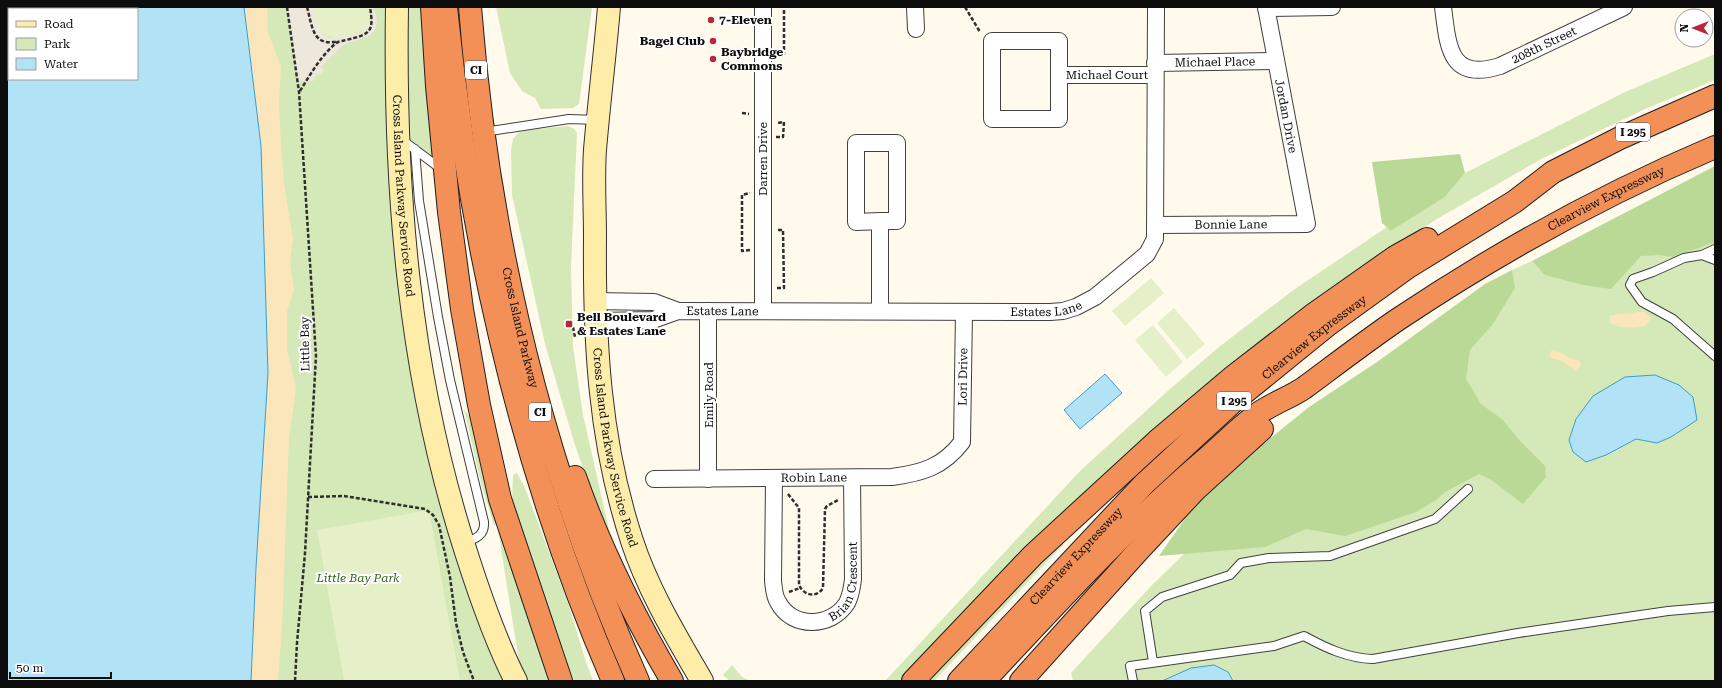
<svg xmlns="http://www.w3.org/2000/svg" width="1722" height="688" font-family="'Roboto Serif',serif">
<style>
.green{fill:#d5e8b7}
.forest{fill:#bad996}
.sand{fill:#fae6ba}
.pitch{fill:#e5f0c9}
.plaza{fill:#eee8dc}
.water{fill:#b2e2f5;stroke:#3a9ecb;fill-rule:evenodd}
.lines{fill:none;stroke-linecap:round;stroke-linejoin:round}
.lane-casing{stroke:#404040;stroke-width:10}
.street-casing{stroke:#404040;stroke-width:18}
.secondary-casing{stroke:#2f2f2f;stroke-width:24}
.highway-casing{stroke:#1e1e1e;stroke-width:24}
.path{stroke:#2f2f2f;stroke-width:2.5;stroke-dasharray:4 2;stroke-linecap:butt}
.lane{stroke:#fff;stroke-width:8}
.street{stroke:#fff;stroke-width:16}
.secondary{stroke:#feeda8;stroke-width:22}
.highway{stroke:#f29057;stroke-width:22}
.poi-dot{fill:#ba273b;stroke:#fff;stroke-width:1.5}
.labels{text-anchor:middle;stroke-width:4;stroke-linejoin:round;paint-order:stroke}
.shield{fill:#fff;stroke:#565656;stroke-width:1}
.shield-label{font-size:11px;font-weight:bold;fill:#0d0d0d}
.poi-label{font-size:12px;font-weight:bold;fill:#0d0d0d;stroke:#fff;text-anchor:start}
.street-label{font-size:12px;fill:#0d0d0d;stroke:#fff}
.park-label{font-size:12px;font-style:italic;fill:#32631e;stroke:#fff}
</style>
<rect width="100%" height="100%" fill="#fffaec"/>
<!-- green -->
<path class="green" d="M 244,7 L 389,7 L 401,289 L 508,681 L 251,681 L 256,568 Z
M 405,7 L 425,7 L 434,158 L 409,139 Z
M 496,7 L 592,7 L 579,104 L 573,108 L 541,109 L 535,98 L 522,91 L 510,73 Z
M 1715,54 L 1715,80 L 1645,109 L 1541,159 L 1437,219 L 1328,293 L 1030,546 L 959,615 L 900,681 L 885,681 L 1080,471 L 1170,389 L 1219,347 L 1292,291 L 1387,227 L 1391,231 L 1445,197 L 1465,173 L 1625,92 Z
M 568,126 L 574,129 L 577,133 L 571,267 L 573,347 L 583,415 L 610,534 L 592,494 L 574,442 L 545,344 L 512,195 L 511,151 L 513,139 L 518,133 L 528,130 Z
M 1715,174 L 1715,681 L 1073,681 L 1071,673 L 1152,585 L 1318,424 L 1513,281 L 1512,270 L 1532,261 L 1536,265 Z
M 464,409 L 474,422 L 512,501 L 513,475 L 517,473 L 525,488 L 568,603 L 585,659 L 593,681 L 526,681 L 527,678 L 520,663 L 518,655 L 497,524 L 494,525 L 482,487 Z
M 1064,544 L 934,681 L 922,681 L 1055,545 Z
M 732,665 L 742,677 L 751,681 L 730,681 L 723,675 Z"/>
<!-- forest -->
<path class="forest" d="M 1460,154 L 1465,173 L 1445,197 L 1391,231 L 1382,223 L 1372,162 Z
M 1715,166 L 1715,242 L 1673,257 L 1659,255 L 1641,256 L 1611,289 L 1583,285 L 1545,275 L 1532,261 Z
M 1512,270 L 1515,288 L 1493,324 L 1470,350 L 1466,379 L 1481,404 L 1503,420 L 1520,441 L 1545,466 L 1546,477 L 1523,504 L 1490,479 L 1479,474 L 1445,492 L 1436,500 L 1416,512 L 1345,536 L 1306,529 L 1265,547 L 1159,556 L 1191,510 L 1257,449 L 1309,407 L 1377,362 L 1485,284 Z"/>
<!-- sand -->
<path class="sand" d="M 244,7 L 267,7 L 268,32 L 281,67 L 279,102 L 281,146 L 284,183 L 293,239 L 290,263 L 294,290 L 287,311 L 287,350 L 296,388 L 289,438 L 282,629 L 278,681 L 251,681 L 256,568 L 268,373 L 261,146 Z
M 1636,312 L 1644,312 L 1651,318 L 1646,326 C 1634,328 1620,329 1610,323 L 1609,316 C 1618,313 1627,315 1636,312 Z
M 1552,350 C 1562,352 1569,359 1580,361 L 1581,366 L 1576,370 L 1561,361 L 1551,358 L 1549,354 Z"/>
<!-- pitch -->
<path class="pitch" d="M 314,7 L 368,7 L 370,20 L 367,28 C 356,35 326,44 318,29 C 315,23 315,14 314,7 Z
M 1151,278 L 1164,293 L 1125,326 L 1112,311 Z
M 1174,308 L 1205,344 L 1187,359 L 1157,323 Z
M 1153,325 L 1183,362 L 1166,377 L 1135,340 Z
M 429,510 L 460,681 L 344,681 L 317,530 Z"/>
<!-- plaza -->
<path class="plaza" d="M 287,7 L 314,7 L 318,28 L 323,35 L 330,38 L 359,33 L 367,28 L 370,20 L 368,7 L 374,7 L 377,21 L 376,27 L 373,32 L 369,36 L 343,45 L 321,67 L 324,70 L 320,75 L 317,73 L 313,81 L 298,81 Z"/>
<!-- water -->
<path class="water" d="M 7,7 L 244,7 L 261,146 L 268,373 L 256,568 L 251,681 L 7,681 ZM 9,9 L 137,9 L 137,79 L 9,79 Z
M 1105,374 L 1122,393 L 1080,429 L 1064,410 Z
M 1655,375 L 1679,385 L 1693,397 L 1697,420 L 1671,437 L 1657,443 L 1636,439 L 1606,455 L 1586,462 L 1573,452 L 1569,440 L 1576,419 L 1593,396 L 1625,377 Z
M 1214,665 L 1228,672 L 1233,681 L 1162,681 L 1191,668 Z"/>
<g class="lines">
<!-- lane casing -->
<g class="lane-casing">
<path id="lane" d="M 484,132 L 569,119 L 598,120
M 401,139 L 441,169
M 415,149 L 419,201 L 438,317 L 450,380 L 484,522 C 485,535 476,539 465,542
M 1702,255 L 1715,249
M 1715,260 L 1702,255 L 1684,258 L 1653,272 L 1633,279 L 1630,285 L 1642,302 L 1673,319 L 1715,356
M 1153,662 L 1145,611 L 1162,597 L 1230,575 L 1241,563 L 1269,558 L 1330,556 L 1435,519 L 1468,489
M 1133,681 L 1130,666 L 1274,646 L 1304,636 C 1326,648 1347,658 1373,659 L 1518,633 L 1668,611 L 1715,607"/>
</g>
<!-- street casing -->
<g class="street-casing">
<g id="street">
<path d="M 763,7 L 763,311"/>
<path d="M 915,7 L 916,29"/>
<path id="s1" d="M 1443,7 C 1448,46 1449,82 1500,66 L 1624,7"/>
<path d="M 1266,8 L 1332,7"/>
<rect x="992" y="41" width="67" height="78"/>
<path id="s2" d="M 1155,63 L 1276,61"/>
<path id="s3" d="M 1059,75 L 1155,75"/>
<path d="M 880,221 L 897,221 L 897,143 L 856,143 L 856,222 L 880,221 L 880,311"/>
<path id="s4" d="M 1155,225 L 1307,224 L 1266,7"/>
<path d="M 595,301 L 654,302 L 678,311"/>
<path d="M 708,311 L 708,479"/>
<path id="s5" d="M 595,321 L 653,320 L 678,311 L 1050,312 L 1063,311 L 1076,307 L 1095,297 L 1147,254 L 1155,239 L 1156,7"/>
<path id="s6" d="M 774,478 L 773,581 C 774,588 774,596 778,602 C 792,629 831,628 847,603 C 851,595 852,588 853,579 L 852,478"/>
<path id="s7" d="M 654,479 L 892,477 C 922,473 943,467 962,442 L 964,312"/>
</g>
</g>
<!-- secondary casing -->
<g class="secondary-casing">
<g id="secondary">
<path id="s8" d="M 397,7 C 394,191 409,376 466,552 C 480,596 495,640 516,681"/>
<path id="s9" d="M 609,7 C 605,55 599,102 595,150 C 593,178 595,208 595,237 C 594,341 599,441 632,541 C 648,590 676,636 702,681"/>
</g>
</g>
<!-- highway casing -->
<g class="highway-casing">
<g id="highway">
<path d="M 432,7 L 437,86 L 449,212 L 462,309 L 479,405 L 500,499 L 561,681"/>
<path d="M 446,7 C 469,238 520,467 613,681"/>
<path id="s10" d="M 470,7 C 488,240 543,467 638,681"/>
<path d="M 575,477 C 600,548 634,616 672,681"/>
<path d="M 913,681 L 1033,555 L 1157,441 L 1234,376 L 1314,314 L 1395,257 L 1427,239"/>
<path id="s11" d="M 959,681 L 1144,484 L 1234,401 L 1329,324 L 1408,267 L 1514,202 L 1553,172 L 1620,138 L 1715,96"/>
<path id="s12" d="M 984,681 C 1056,604 1127,526 1208,457 C 1224,443 1239,428 1256,415 C 1271,404 1289,398 1304,388 C 1335,365 1365,342 1397,320 C 1497,253 1604,194 1715,147"/>
<path d="M 1021,681 L 1139,550 L 1196,489 L 1262,429"/>
</g>
</g>
<!-- path -->
<path class="path" d="M 287,7 L 299,92 L 316,356 L 305,553 L 297,643 L 295,681
M 307,7 C 310,17 312,38 323,41 C 327,43 332,42 336,42
M 965,7 L 980,32
M 776,55 L 784,54 L 784,7
M 300,91 C 310,75 320,57 335,44 C 338,41 343,41 346,40 C 371,34 374,32 370,7
M 742,113 L 749,114
M 776,137 L 783,137 L 784,122 L 778,123
M 750,250 L 742,251 L 742,195 L 750,193
M 777,288 L 784,288 L 783,230 L 777,230
M 573,327 L 575,337
M 788,494 L 799,508 L 799,585 C 804,596 817,598 823,588 L 825,509 L 827,506 L 838,500
M 308,497 L 344,496 L 425,509 L 433,515 L 439,525 L 450,577 L 456,623 L 463,652 L 474,681
M 789,592 L 800,588"/>
<!-- lane -->
<use href="#lane" class="lane"/>
<!-- street -->
<use href="#street" class="street"/>
<!-- secondary -->
<use href="#secondary" class="secondary"/>
<!-- highway -->
<use href="#highway" class="highway"/>
</g>
<!-- markers -->
<g class="poi-dot">
<circle cx="711" cy="20" r="4"/>
<circle cx="713" cy="41" r="4"/>
<circle cx="713" cy="59" r="4"/>
<rect x="565" y="320" width="8" height="8" rx="2"/>
</g>
<g class="labels">
<!-- shield labels -->
<g class="shield">
<rect x="465" y="61" width="22" height="18" rx="3"/>
<rect x="1616" y="123" width="34" height="18" rx="3"/>
<rect x="1217" y="392" width="34" height="18" rx="3"/>
<rect x="529" y="403" width="22" height="18" rx="3"/>
</g>
<g class="shield-label">
<text x="476" y="74">CI</text>
<text x="1633" y="136">I 295</text>
<text x="1234" y="405">I 295</text>
<text x="540" y="416">CI</text>
</g>
<!-- poi labels -->
<g class="poi-label">
<text x="719" y="24">7-Eleven</text>
<text x="705" y="45" text-anchor="end">Bagel Club</text>
<text x="721" y="56">Baybridge<tspan x="721" dy="14">Commons</tspan></text>
<text x="577" y="321">Bell Boulevard<tspan x="577" dy="14">&amp; Estates Lane</tspan></text>
</g>
<!-- street labels -->
<g class="street-label">
<text dy="4" stroke="none"><textPath href="#s1" startOffset="151">208th Street</textPath></text>
<text dy="4" stroke="none"><textPath href="#s2" startOffset="60">Michael Place</textPath></text>
<text dy="4" stroke="none"><textPath href="#s3" startOffset="48">Michael Court</textPath></text>
<text transform="translate(1286 116) rotate(79)" y="4">Jordan Drive</text>
<text transform="translate(763 159) rotate(-90)" y="4">Darren Drive</text>
<text dy="4" stroke="none"><textPath href="#s8" startOffset="189">Cross Island Parkway Service Road</textPath></text>
<text dy="4" stroke="none"><textPath href="#s12" startOffset="793">Clearview Expressway</textPath></text>
<text dy="4" stroke="none"><textPath href="#s4" startOffset="76">Bonnie Lane</textPath></text>
<text dy="4" stroke="none"><textPath href="#s5" startOffset="453">Estates Lane</textPath></text>
<text dy="4" stroke="none"><textPath href="#s5" startOffset="129">Estates Lane</textPath></text>
<text dy="4" stroke="none"><textPath href="#s10" startOffset="325">Cross Island Parkway</textPath></text>
<text dy="4" stroke="none"><textPath href="#s11" startOffset="495">Clearview Expressway</textPath></text>
<text transform="translate(305 344) rotate(-91)" y="4">Little Bay</text>
<text dy="4" stroke="none"><textPath href="#s7" startOffset="384">Lori Drive</textPath></text>
<text transform="translate(709 395) rotate(-90)" y="4">Emily Road</text>
<text dy="4" stroke="none"><textPath href="#s9" startOffset="443">Cross Island Parkway Service Road</textPath></text>
<text dy="4" stroke="none"><textPath href="#s7" startOffset="160">Robin Lane</textPath></text>
<text dy="4" stroke="none"><textPath href="#s11" startOffset="171">Clearview Expressway</textPath></text>
<text dy="4" stroke="none"><textPath href="#s6" startOffset="227">Brian Crescent</textPath></text>
</g>
<!-- park labels -->
<g class="park-label">
<text x="358" y="582">Little Bay Park</text>
</g>
</g>
<!-- border -->
<rect width="1722" height="688" fill="none" stroke="#0d0d0d" stroke-width="16"/>
<!-- legend -->
<rect x="8" y="8" width="130" height="72" fill="#ffffff" stroke="#9e9e9e"/>
<rect x="16" y="21" width="20" height="6" fill="#feeda8" stroke="#9e9e9e"/>
<text x="44" y="28" font-size="12" fill="#0d0d0d">Road</text>
<rect x="16" y="38" width="20" height="12" fill="#d5e8b7" stroke="#9e9e9e"/>
<text x="44" y="48" font-size="12" fill="#0d0d0d">Park</text>
<rect x="16" y="58" width="20" height="12" fill="#b2e2f5" stroke="#9e9e9e"/>
<text x="44" y="68" font-size="12" fill="#0d0d0d">Water</text>
<!-- north arrow -->
<g transform="translate(1694 28) rotate(270)"><circle r="19" fill="#ffffff" stroke="#9e9e9e"/>
<path d="M0-3L7 15L0 10L-7 15Z" fill="#ba273b"/>
<text y="-6" font-size="11" font-weight="bold" text-anchor="middle" fill="#0d0d0d">N</text>
</g>
<!-- scale -->
<path d="M10 672v6h101v-6" fill="none" stroke="#0d0d0d" stroke-width="2"/>
<text x="16" y="672" font-size="12" fill="#0d0d0d" stroke="#ffffff" stroke-width="3" paint-order="stroke">50 m</text>
</svg>
